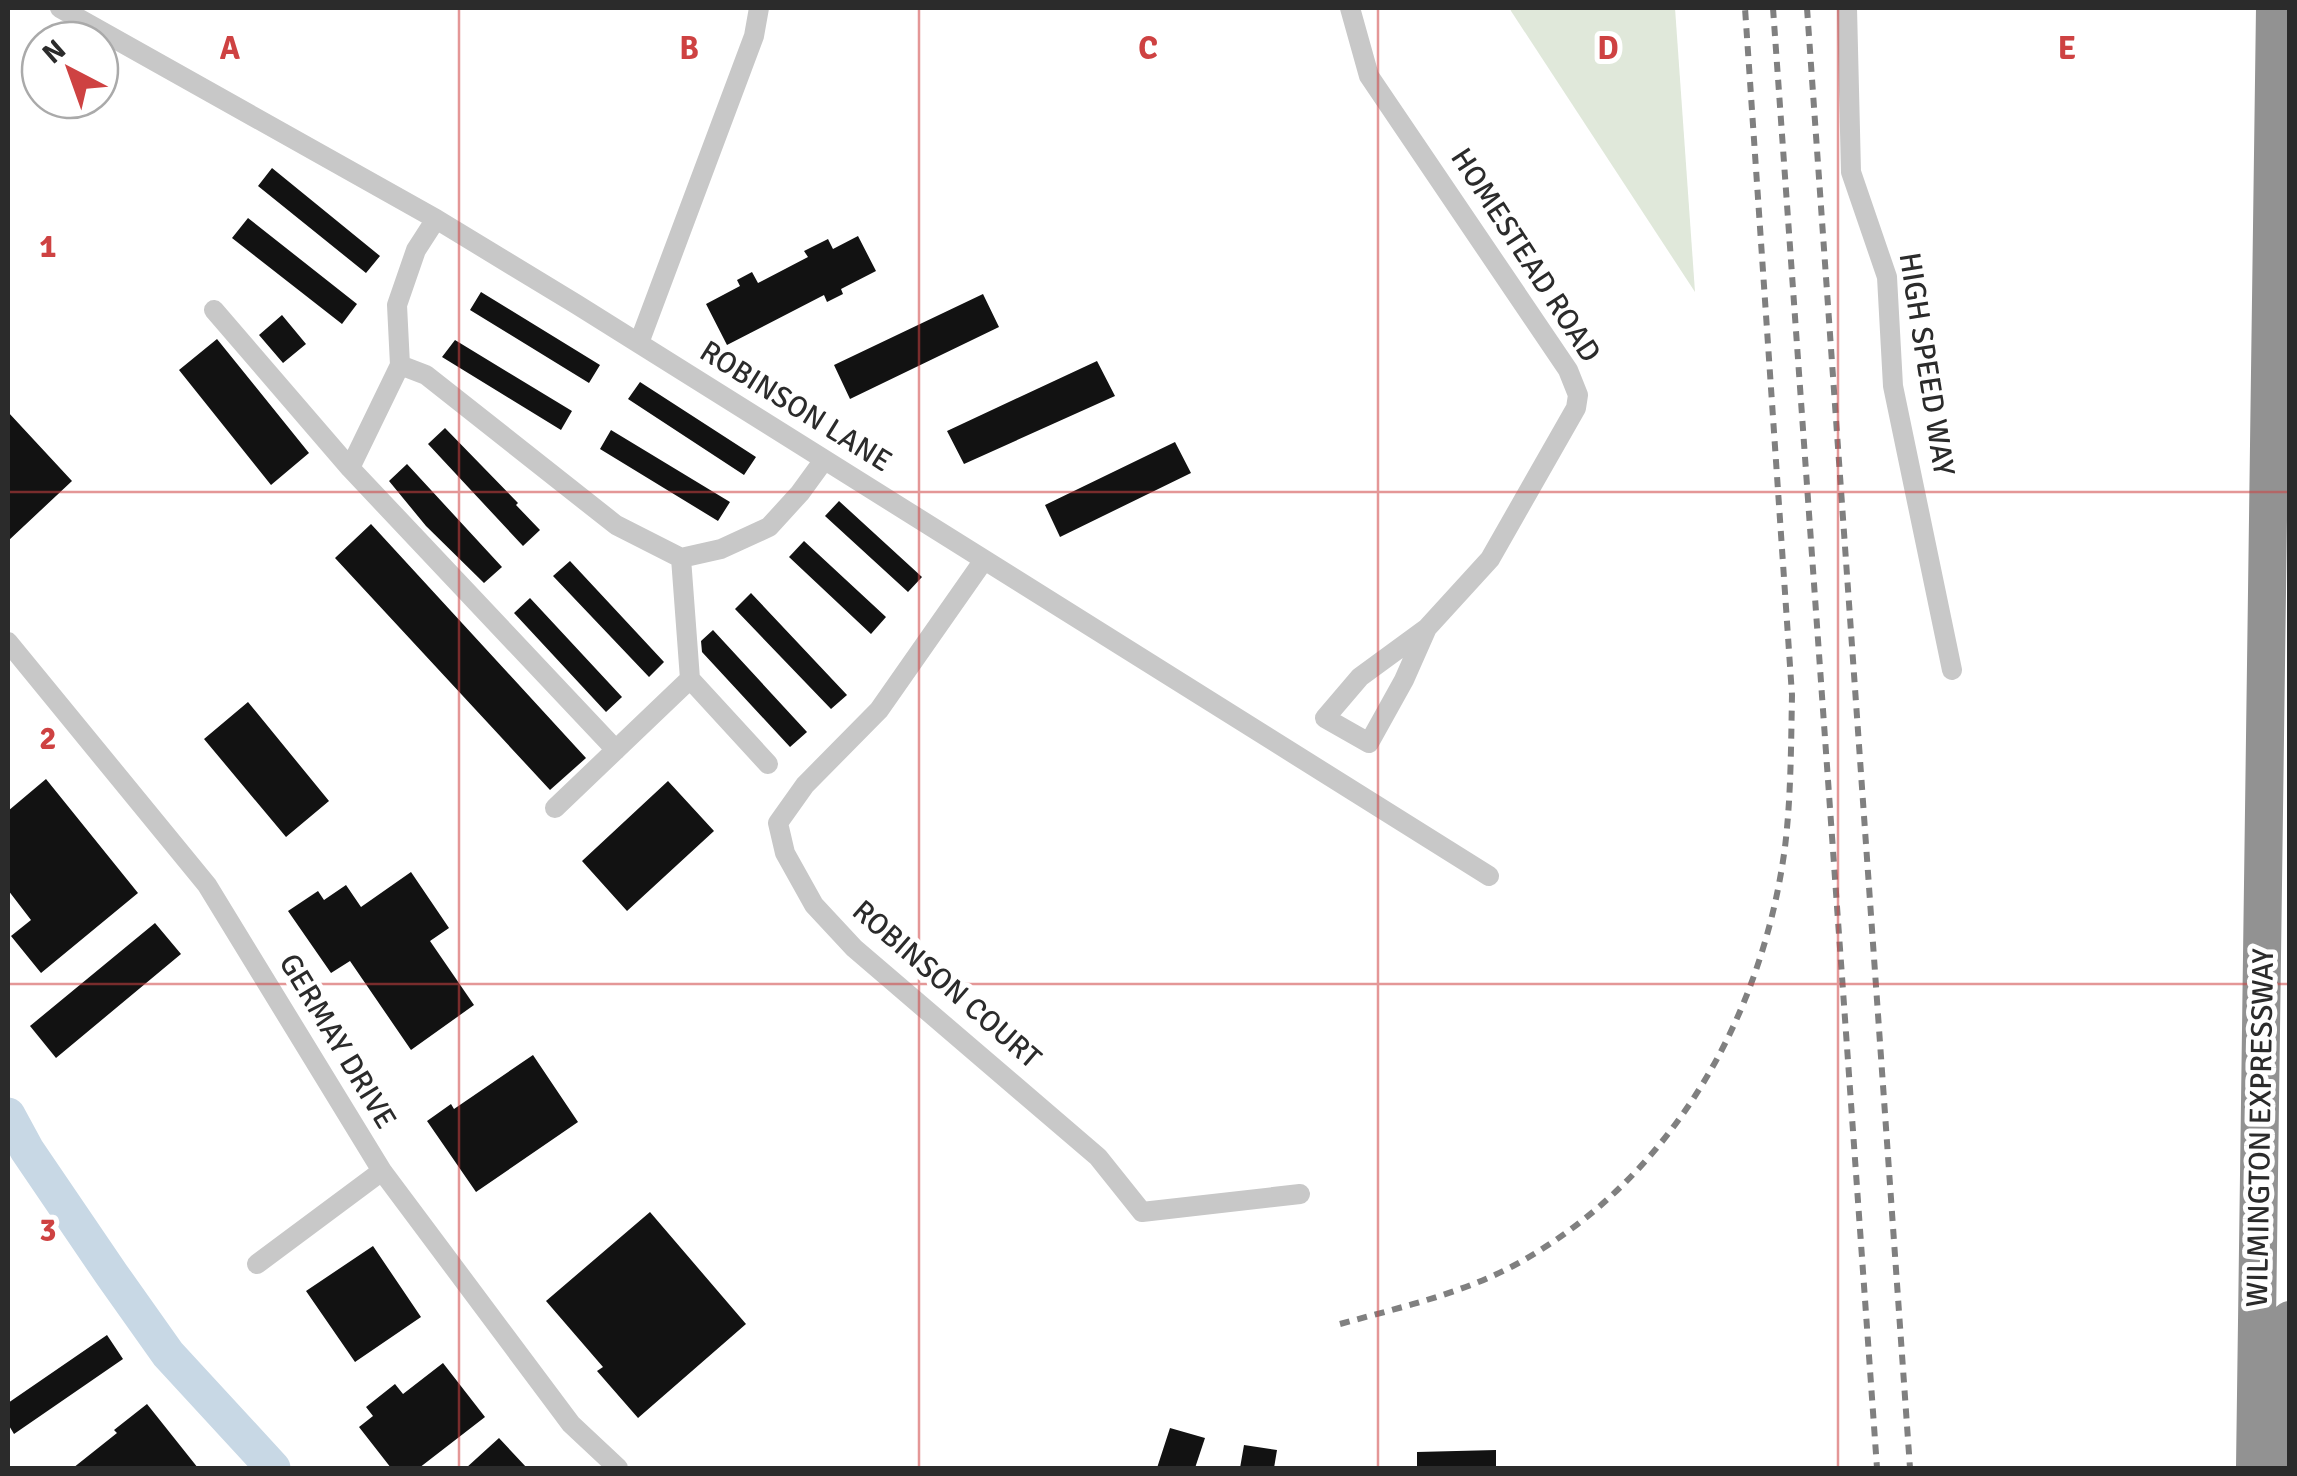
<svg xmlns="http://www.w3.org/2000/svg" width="2297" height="1476" font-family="Signika,sans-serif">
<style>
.green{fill:#e0e8da}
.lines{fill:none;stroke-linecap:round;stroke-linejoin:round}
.river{stroke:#c8d8e5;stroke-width:35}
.building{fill:#121212}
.minor{stroke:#c8c8c8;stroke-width:20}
.motorway{stroke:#929292;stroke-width:38}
.rail{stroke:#808080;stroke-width:6;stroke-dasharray:10 8;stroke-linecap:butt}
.grid{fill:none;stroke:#ce4242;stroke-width:2.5;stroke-opacity:0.55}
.labels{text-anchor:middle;stroke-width:10;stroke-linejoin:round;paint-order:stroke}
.street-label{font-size:30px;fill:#2b2b2b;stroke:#fff}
.grid-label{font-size:32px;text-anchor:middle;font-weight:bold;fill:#ce4242;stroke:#fff;stroke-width:10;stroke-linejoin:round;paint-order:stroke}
</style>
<rect width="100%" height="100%" fill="#fff"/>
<!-- green -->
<path class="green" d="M 1510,8 L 1675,8 L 1695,292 L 1511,11 Z"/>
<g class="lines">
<!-- river -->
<path class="river" d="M 8,1115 L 27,1150 L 112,1275 L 168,1354 L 273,1468"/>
</g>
<!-- building -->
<path class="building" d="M 272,168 L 380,256 L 366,273 L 258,186 Z
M 248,218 L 357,304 L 342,324 L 232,238 Z
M 858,236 L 876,271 L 841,289 L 843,294 L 827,302 L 824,295 L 727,345 L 706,304 L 740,286 L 737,280 L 752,272 L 758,283 L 808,257 L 804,251 L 828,239 L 833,249 Z
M 481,292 L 600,365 L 589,383 L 470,310 Z
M 983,294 L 999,327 L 850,399 L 834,365 Z
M 282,315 L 306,344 L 283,363 L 259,335 Z
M 217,339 L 309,453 L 271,485 L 179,370 Z
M 455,340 L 572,411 L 561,430 L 442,357 Z
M 1097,361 L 1115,396 L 964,464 L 947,431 Z
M 640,382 L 756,457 L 744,475 L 628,399 Z
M 8,412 L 72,481 L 8,541 Z
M 445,428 L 518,503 L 516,505 L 540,530 L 523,546 L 428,444 Z
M 611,430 L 730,502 L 718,521 L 600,449 Z
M 1175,442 L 1191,473 L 1060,537 L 1045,505 Z
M 407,464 L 502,567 L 484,583 L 426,526 L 389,481 Z
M 839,501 L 922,577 L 908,592 L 825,516 Z
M 371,524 L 586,758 L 550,790 L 335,558 Z
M 804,541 L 886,617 L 871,634 L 789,557 Z
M 570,561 L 664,662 L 649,677 L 553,576 Z
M 751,593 L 847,695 L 831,709 L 735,609 Z
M 530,598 L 622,697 L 606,712 L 514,613 Z
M 713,630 L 807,732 L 790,747 L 702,652 L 701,641 Z
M 248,702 L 329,801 L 286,837 L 204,739 Z
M 46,779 L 138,893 L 41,973 L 11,936 L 31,920 L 8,890 L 8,811 Z
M 668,781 L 714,831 L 627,911 L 582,861 Z
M 411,872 L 449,928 L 430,941 L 474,1005 L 411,1050 L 350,961 L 331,973 L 288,911 L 318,891 L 324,900 L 346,885 L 361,907 Z
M 155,923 L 181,954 L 56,1058 L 30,1026 Z
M 533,1055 L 578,1122 L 476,1192 L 427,1121 L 451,1104 L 454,1109 Z
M 650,1212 L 746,1324 L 638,1418 L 597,1371 L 603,1367 L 546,1301 Z
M 373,1246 L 421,1317 L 355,1362 L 306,1291 Z
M 107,1335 L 123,1359 L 14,1434 L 8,1424 L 8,1403 Z
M 443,1363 L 485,1417 L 419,1468 L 391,1468 L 359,1427 L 373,1416 L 366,1407 L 395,1384 L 403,1394 Z
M 147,1404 L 198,1468 L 73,1468 L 117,1433 L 114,1430 Z
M 1170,1428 L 1205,1438 L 1195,1468 L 1157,1468 Z
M 499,1438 L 527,1468 L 466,1468 Z
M 1244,1445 L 1277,1450 L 1274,1468 L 1240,1468 Z
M 1496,1450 L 1496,1468 L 1417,1468 L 1417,1452 Z"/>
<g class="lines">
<!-- minor -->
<path class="minor" d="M 60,8 L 436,219 L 576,304 L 1489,876
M 1350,8 L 1369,76 L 1568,370 L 1578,395 L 1576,408 L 1490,559 L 1427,628 L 1360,677 L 1325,718 L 1369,743 L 1404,680 L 1427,628
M 1847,8 L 1851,172 L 1887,277 L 1893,386 L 1952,670
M 436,219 L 416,250 L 397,305 L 400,365 L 426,375 L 616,525 L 681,558 L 721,549 L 769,527 L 800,493 L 824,460
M 214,310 L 350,468 L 616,750
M 639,343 L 754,36 L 759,8
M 350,468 L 400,365
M 681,558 L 690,679 L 768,764
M 984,560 L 879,710 L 805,785 L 778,823 L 785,853 L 814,905 L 854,948 L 1098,1157 L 1142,1212 L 1300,1194
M 8,642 L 207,885 L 382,1171 L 571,1424 L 618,1468
M 555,808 L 690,679
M 257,1264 L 382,1171"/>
<!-- motorway -->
<path class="motorway" d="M 2255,1468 L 2275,8
M 2287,1468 L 2290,1320"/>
<!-- rail -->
<path class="rail" d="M 1773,8 L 1877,1468
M 1807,8 L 1910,1468
M 1340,1324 C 1398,1308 1460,1294 1513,1266 C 1669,1182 1762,1020 1785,847 C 1791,797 1791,746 1792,695 L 1745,8"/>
</g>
<!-- grid -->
<path class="grid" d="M 459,8 L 459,1468M 919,8 L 919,1468M 1378,8 L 1378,1468M 1838,8 L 1838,1468M 8,492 L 2290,492M 8,984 L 2290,984"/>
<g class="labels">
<!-- street labels -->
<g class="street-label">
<text transform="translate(1526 255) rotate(57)" y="10">HOMESTEAD ROAD</text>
<text transform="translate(1927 364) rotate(81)" y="10">HIGH SPEED WAY</text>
<text transform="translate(796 406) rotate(32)" y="10">ROBINSON LANE</text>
<text transform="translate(947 984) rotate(41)" y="10">ROBINSON COURT</text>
<text transform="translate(338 1041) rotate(59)" y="10">GERMAY DRIVE</text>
<text transform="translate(2260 1128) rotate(-89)" y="10">WILMINGTON EXPRESSWAY</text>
</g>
</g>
<g class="grid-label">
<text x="230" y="59">A</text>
<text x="689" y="59">B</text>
<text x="1148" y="59">C</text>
<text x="1608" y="59">D</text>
<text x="2067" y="59">E</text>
<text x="48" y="257">1</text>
<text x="48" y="749">2</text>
<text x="48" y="1241">3</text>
</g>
<!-- border -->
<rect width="2297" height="1476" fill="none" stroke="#2b2b2b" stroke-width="20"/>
<!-- north arrow -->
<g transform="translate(70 70) rotate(319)"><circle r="48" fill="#ffffff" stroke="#aaaaaa" stroke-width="2.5"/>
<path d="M0-8L18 38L0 25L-18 38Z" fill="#ce4242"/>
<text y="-15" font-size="28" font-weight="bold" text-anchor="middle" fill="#2b2b2b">N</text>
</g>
</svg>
